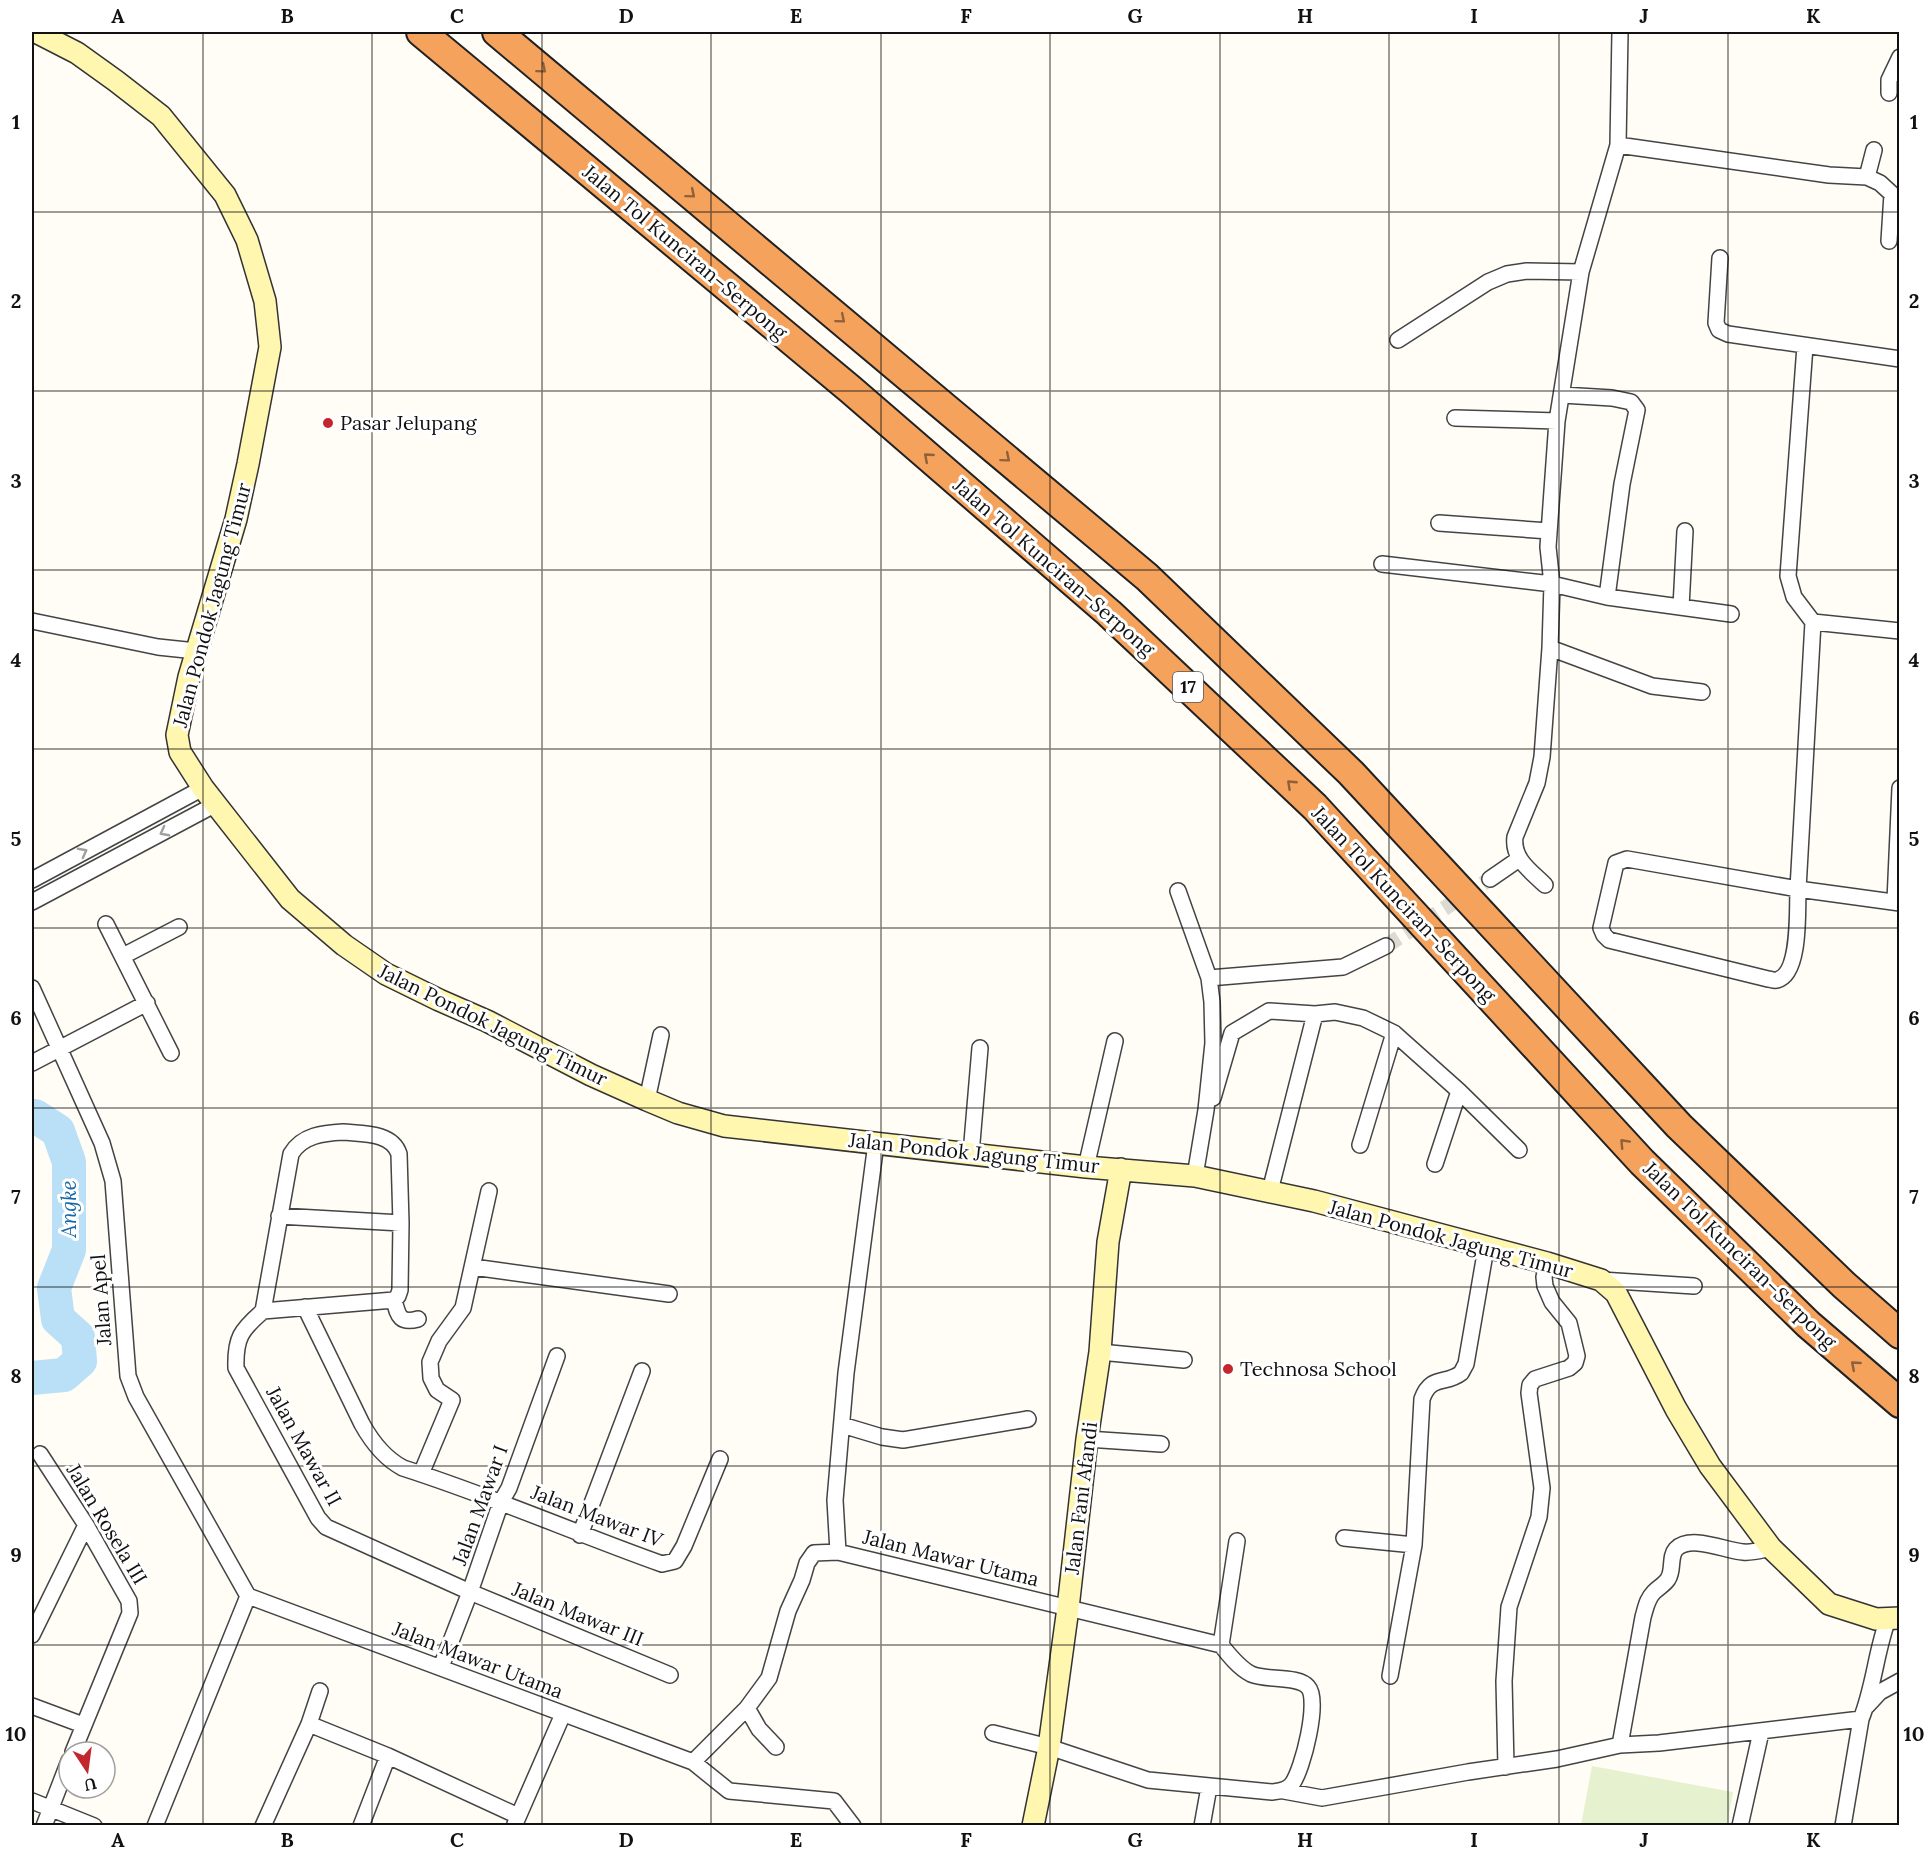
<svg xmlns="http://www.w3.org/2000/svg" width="1931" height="1857" font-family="Lora,serif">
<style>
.pitch{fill:#e6f2cf}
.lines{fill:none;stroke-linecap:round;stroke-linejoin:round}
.river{stroke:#b9e0f7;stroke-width:34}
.street-tunnel{stroke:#dbdad3;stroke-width:15;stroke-dasharray:15 8;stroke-linecap:butt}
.street-casing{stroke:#444;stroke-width:18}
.secondary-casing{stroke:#333;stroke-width:24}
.highway-casing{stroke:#222;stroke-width:32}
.street{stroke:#fff;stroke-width:15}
.secondary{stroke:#fff6b0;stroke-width:21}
.highway{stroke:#f5a25d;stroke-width:28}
.oneway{stroke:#8e613b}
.oneway2{stroke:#a0a0a0}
.grid{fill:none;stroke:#111;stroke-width:1.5;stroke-opacity:0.55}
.poi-dot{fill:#c4262e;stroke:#fff;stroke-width:2}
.labels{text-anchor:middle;stroke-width:6;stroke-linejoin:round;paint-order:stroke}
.shield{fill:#fff;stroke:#585858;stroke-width:1.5}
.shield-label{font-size:18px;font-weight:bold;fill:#111}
.street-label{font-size:20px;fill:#111;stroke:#fff}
.poi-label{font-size:20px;fill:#111;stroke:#fff;text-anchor:start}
.water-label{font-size:21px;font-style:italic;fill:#1768a6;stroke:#fff}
.neatline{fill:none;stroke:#111;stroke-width:2}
.grid-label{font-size:20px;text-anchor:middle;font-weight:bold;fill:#111}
</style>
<rect width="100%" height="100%" fill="#fffdf5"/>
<!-- pitch -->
<path class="pitch" d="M 1592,1766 L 1733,1792 L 1727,1825 L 1581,1825 Z"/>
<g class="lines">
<!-- river -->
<path class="river" d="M 32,1118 L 35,1116 L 58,1131 L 69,1162 L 69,1250 L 54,1288 L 58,1319 L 78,1337 L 80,1361 L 64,1375 L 32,1378"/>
<!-- street-tunnel -->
<path class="street-tunnel" d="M 1386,946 L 1490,879"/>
<!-- street casing -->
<g class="street-casing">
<path id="street" d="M 1889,93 L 1889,80 L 1900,57
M 1618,145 L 1620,32
M 1867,177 L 1874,150
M 1720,258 L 1716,323 L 1719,330 L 1728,334 L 1900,359
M 1398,340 L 1488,282 L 1507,274 L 1527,271 L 1581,272
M 1805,346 L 1788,576 L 1794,597 L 1813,622 L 1798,889 L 1900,903
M 1562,395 L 1612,398 L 1631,402 L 1637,410 L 1622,484 L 1607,597
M 1455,418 L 1557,421
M 1439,523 L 1549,531
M 1382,564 L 1552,584 L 1607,597 L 1731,614
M 1681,607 L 1685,531
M 32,621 L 158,647 L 196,651
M 1813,622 L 1900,631
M 1550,648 L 1652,686 L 1702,692
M 1627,859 L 1798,889 C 1797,909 1801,974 1777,980 C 1774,981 1771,979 1768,979 L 1609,940 L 1604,935 L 1601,928 L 1616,863 Z
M 1490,879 L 1519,859
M 32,880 L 203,788
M 1545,885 C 1531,871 1512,859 1515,837 L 1537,783 L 1542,757 L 1550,648 L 1552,584 L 1548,547 L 1557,421 L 1581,272 L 1618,145 L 1829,175 L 1867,177 L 1880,183 L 1892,194 L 1889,241
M 1178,891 L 1209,978 L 1212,1002 L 1213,1043 L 1206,1110 L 1195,1176
M 1895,901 L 1900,788
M 32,902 L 216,804
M 106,924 L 171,1053
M 123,956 L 179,927
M 1209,978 L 1343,967 L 1386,946
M 32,988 L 102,1143 L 113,1181 L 128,1376 L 136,1397 L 248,1596
M 32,1063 L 147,1003
M 1213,1098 L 1232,1033 L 1269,1011 L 1315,1014 L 1335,1012 L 1363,1018 L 1394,1033 L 1459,1091 L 1519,1150
M 647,1100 L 661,1035
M 343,1132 C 362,1134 392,1132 399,1154 L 401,1223 L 400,1290 L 398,1296 L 394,1300 L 263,1311 L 291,1154 C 302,1135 324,1133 343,1132 Z
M 1360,1145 L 1394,1033
M 971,1154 L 980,1048
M 1435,1164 L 1459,1091
M 1086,1167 L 1115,1041
M 1270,1191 L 1315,1014
M 279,1216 L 401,1223
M 473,1267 L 669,1294
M 1601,1280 L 1694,1286
M 394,1300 C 398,1315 399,1324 418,1319
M 305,1307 L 362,1424 C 372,1442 384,1458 403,1468 C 491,1496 575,1533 662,1564 L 675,1561 L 684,1546 L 720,1459
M 263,1311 C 241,1330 235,1338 236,1368 L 318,1518 L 326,1527 L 470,1592 L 670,1675
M 1100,1352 L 1184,1360
M 842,1425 L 882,1437 L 903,1440 L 1028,1419
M 1087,1439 L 1161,1444
M 40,1454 L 86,1525 L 129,1601 L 130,1613 L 73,1752
M 421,1474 L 452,1400 L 437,1390 L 431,1378 L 430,1362 L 439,1341 L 463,1308 L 489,1191
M 580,1535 L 642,1371
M 1344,1538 L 1414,1545
M 838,1552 L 835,1500 L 846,1373 L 876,1143
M 248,1596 L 693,1762 L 729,1791 L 834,1801 L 853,1826
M 32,1635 L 86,1525
M 1221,1645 L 1237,1541
M 441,1667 L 470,1592 L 501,1502 L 509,1488 L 557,1356
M 1390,1676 L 1414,1545 L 1422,1399 C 1431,1374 1446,1385 1461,1373 C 1463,1370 1464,1367 1466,1364 L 1486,1248
M 32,1706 L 83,1725
M 1867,1706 L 1880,1692 L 1900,1681
M 747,1708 L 759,1729 L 776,1747
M 309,1724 L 388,1756 L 518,1816
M 1620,1745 L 1643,1617 C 1646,1607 1647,1599 1654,1592 C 1659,1587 1665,1584 1668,1579 C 1674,1570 1669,1557 1676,1549 C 1691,1534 1726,1551 1743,1552 C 1753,1553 1761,1550 1771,1548
M 693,1762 L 747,1708 L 769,1678 L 788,1611 L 802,1580 L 807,1563 L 814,1553 L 838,1552 L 1221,1645 C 1229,1655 1239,1668 1251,1674 C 1266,1681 1298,1675 1308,1687 C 1320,1700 1303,1769 1292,1784 C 1287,1791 1279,1791 1272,1792 L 1148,1780 L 1049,1747 L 993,1733
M 1506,1767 L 1504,1681 L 1509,1607 L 1539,1517 L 1542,1488 L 1529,1393 L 1530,1385 L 1535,1379 L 1569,1368 L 1575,1363 L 1577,1356 L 1569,1323 L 1552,1302 L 1545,1286 L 1544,1277 L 1547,1263
M 1284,1791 L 1322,1798 L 1468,1772 L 1557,1759 L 1620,1745 L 1659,1743 L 1861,1719
M 32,1801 L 94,1826
M 515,1824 L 563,1714
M 44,1826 L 69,1761
M 155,1826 L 248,1596
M 263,1826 L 309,1724 L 320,1691
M 361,1826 L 388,1756
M 1202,1826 L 1209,1787
M 1740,1826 L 1761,1732
M 1843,1826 L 1861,1719 C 1874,1687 1876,1651 1888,1619"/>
</g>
<!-- secondary casing -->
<g class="secondary-casing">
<path id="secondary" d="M 36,32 L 77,53 L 116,81 L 161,116 L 225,195 L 247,240 L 265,301 L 270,347 L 248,464 L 236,519 L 189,677 L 177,735 L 180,752 L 203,788 L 290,899 L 344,945 L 386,974 L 439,1000 L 487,1021 L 591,1075 L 647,1100 L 678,1113 L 724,1126 L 1086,1167 L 1195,1176 L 1314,1201 L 1547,1263 L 1601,1280 L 1616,1293 L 1676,1409 L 1710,1466 L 1771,1548 L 1829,1604 L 1876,1619 L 1900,1618
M 1033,1826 L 1049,1747 L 1068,1608 L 1087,1439 L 1100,1352 L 1108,1242 L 1121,1169"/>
</g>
<!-- highway casing -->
<g class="highway-casing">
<path id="highway" d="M 421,32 L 850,389 L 1109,613 L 1315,807 L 1642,1162 L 1808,1324 L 1900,1403
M 497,32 L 1147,577 L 1351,773 L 1679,1126 L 1844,1285 L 1900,1334"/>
</g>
<!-- street -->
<use href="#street" class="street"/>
<!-- secondary -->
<use href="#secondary" class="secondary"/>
<!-- highway -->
<use href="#highway" class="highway"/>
</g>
<!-- one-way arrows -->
<defs><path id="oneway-chevron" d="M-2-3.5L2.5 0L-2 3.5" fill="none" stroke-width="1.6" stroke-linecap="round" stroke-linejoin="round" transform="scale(1.5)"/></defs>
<g class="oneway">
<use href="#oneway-chevron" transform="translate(542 69) rotate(40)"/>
<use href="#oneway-chevron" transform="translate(691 194) rotate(40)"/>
<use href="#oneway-chevron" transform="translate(841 319) rotate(40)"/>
<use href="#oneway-chevron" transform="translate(928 457) rotate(-139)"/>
<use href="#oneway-chevron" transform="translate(1006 458) rotate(40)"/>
<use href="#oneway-chevron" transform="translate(1291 784) rotate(-137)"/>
<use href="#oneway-chevron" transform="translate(1624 1143) rotate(-133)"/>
<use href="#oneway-chevron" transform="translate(1855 1365) rotate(-139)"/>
</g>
<g class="oneway2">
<use href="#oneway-chevron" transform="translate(164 832) rotate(152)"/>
<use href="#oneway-chevron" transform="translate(83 852) rotate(-28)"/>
</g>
<!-- grid -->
<path class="grid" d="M 203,32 L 203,1826M 372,32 L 372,1826M 542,32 L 542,1826M 711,32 L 711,1826M 881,32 L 881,1826M 1050,32 L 1050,1826M 1220,32 L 1220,1826M 1389,32 L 1389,1826M 1559,32 L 1559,1826M 1728,32 L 1728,1826M 32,212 L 1900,212M 32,391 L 1900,391M 32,570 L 1900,570M 32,749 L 1900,749M 32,928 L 1900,928M 32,1108 L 1900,1108M 32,1287 L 1900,1287M 32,1466 L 1900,1466M 32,1645 L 1900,1645"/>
<!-- markers -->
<g class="poi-dot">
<circle cx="328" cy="423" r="6"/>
<circle cx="1228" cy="1369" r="6"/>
</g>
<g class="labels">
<!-- shield labels -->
<rect class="shield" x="1173" y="672" width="30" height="30" rx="4.5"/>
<g class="shield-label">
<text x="1188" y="693">17</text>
</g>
<!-- street labels -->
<g class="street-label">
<text transform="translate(685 252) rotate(40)" y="7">Jalan Tol Kunciran–Serpong</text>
<text transform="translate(1054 567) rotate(41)" y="7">Jalan Tol Kunciran–Serpong</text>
<text transform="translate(212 605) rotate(-75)" y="7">Jalan Pondok Jagung Timur</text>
<text transform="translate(1404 904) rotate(47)" y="7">Jalan Tol Kunciran–Serpong</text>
<text transform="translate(493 1025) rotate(26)" y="7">Jalan Pondok Jagung Timur</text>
<text transform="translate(974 1153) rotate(6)" y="7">Jalan Pondok Jagung Timur</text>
<text transform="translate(1451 1239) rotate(15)" y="7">Jalan Pondok Jagung Timur</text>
<text transform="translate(1740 1255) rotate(44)" y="7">Jalan Tol Kunciran–Serpong</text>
<text transform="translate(101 1300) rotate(-94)" y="7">Jalan Apel</text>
<text transform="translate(304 1446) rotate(61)" y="7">Jalan Mawar II</text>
<text transform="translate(1081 1498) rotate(-83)" y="7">Jalan Fani Afandi</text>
<text transform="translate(480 1505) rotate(-70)" y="7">Jalan Mawar I</text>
<text transform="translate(597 1516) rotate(21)" y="7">Jalan Mawar IV</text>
<text transform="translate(107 1524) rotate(59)" y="7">Jalan Rosela III</text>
<text transform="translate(951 1558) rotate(14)" y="7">Jalan Mawar Utama</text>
<text transform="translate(578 1614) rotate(22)" y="7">Jalan Mawar III</text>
<text transform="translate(478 1660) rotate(21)" y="7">Jalan Mawar Utama</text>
</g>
<!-- poi labels -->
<g class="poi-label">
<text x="340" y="430">Pasar Jelupang</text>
<text x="1240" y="1376">Technosa School</text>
</g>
<!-- water labels -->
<g class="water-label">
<text transform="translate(69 1209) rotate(-90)" y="7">Angke</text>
</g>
</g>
<!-- border -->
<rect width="1931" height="1857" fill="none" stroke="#ffffff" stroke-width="66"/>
<!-- north arrow -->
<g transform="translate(87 1770) rotate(167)"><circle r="28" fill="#ffffff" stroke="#a0a0a0" stroke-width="1.5"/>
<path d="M0-4.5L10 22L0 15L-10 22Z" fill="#c4262e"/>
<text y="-9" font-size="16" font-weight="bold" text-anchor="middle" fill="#111111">U</text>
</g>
<rect x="33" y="33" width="1865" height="1791" class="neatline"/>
<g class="grid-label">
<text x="118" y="23">A</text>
<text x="287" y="23">B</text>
<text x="457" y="23">C</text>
<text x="626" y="23">D</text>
<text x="796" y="23">E</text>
<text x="966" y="23">F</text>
<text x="1135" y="23">G</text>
<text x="1305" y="23">H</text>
<text x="1474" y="23">I</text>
<text x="1644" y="23">J</text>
<text x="1813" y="23">K</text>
<text x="16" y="129">1</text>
<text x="1914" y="129">1</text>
<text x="16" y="308">2</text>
<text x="1914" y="308">2</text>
<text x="16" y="488">3</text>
<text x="1914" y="488">3</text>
<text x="16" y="667">4</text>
<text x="1914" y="667">4</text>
<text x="16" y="846">5</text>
<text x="1914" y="846">5</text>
<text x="16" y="1025">6</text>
<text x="1914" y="1025">6</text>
<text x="16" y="1204">7</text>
<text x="1914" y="1204">7</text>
<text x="16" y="1383">8</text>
<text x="1914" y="1383">8</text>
<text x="16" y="1562">9</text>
<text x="1914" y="1562">9</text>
<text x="16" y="1741">10</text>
<text x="1914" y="1741">10</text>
<text x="118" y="1847">A</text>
<text x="287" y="1847">B</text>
<text x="457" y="1847">C</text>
<text x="626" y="1847">D</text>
<text x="796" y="1847">E</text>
<text x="966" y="1847">F</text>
<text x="1135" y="1847">G</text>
<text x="1305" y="1847">H</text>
<text x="1474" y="1847">I</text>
<text x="1644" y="1847">J</text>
<text x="1813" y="1847">K</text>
</g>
</svg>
